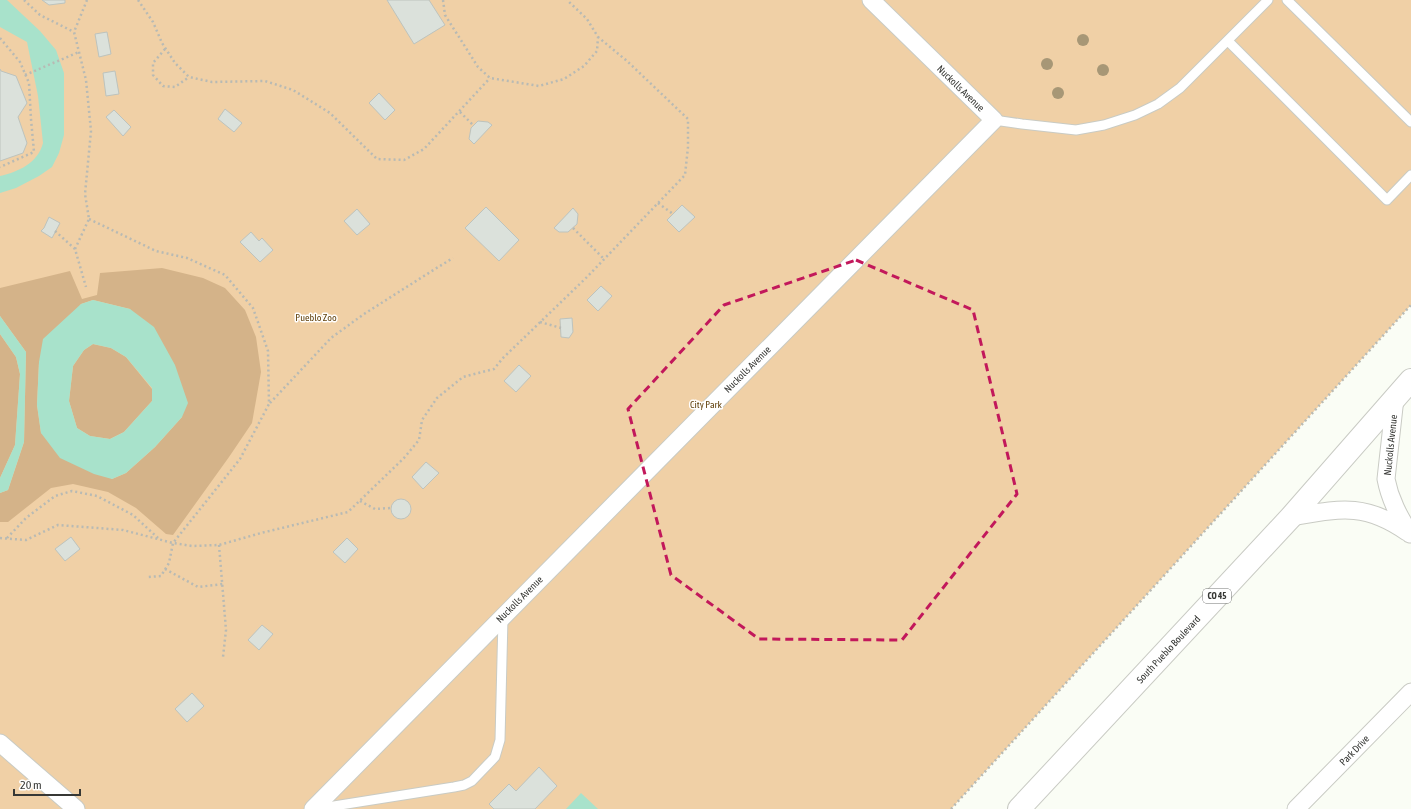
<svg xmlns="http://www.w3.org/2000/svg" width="1411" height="809" font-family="'Asap Condensed',sans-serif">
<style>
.green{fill:#f0d0a6}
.forest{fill:#d4b389;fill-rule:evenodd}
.water{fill:#a8e2cb;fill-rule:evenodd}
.building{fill:#dbe1db;stroke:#bdc3bd}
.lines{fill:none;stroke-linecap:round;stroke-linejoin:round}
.lane-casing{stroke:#c9cbc4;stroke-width:11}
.street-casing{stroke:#c9cbc4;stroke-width:19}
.primary-casing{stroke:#c9cbc4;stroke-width:24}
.path{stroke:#b8bab4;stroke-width:2.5;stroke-dasharray:2 3;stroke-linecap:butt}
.lane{stroke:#fff;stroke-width:9}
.street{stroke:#fff;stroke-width:17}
.primary{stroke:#fff;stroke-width:22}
.tree{fill:#a79776}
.marked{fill:none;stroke:#c2185b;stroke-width:3;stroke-dasharray:8 5;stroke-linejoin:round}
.labels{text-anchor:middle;stroke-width:3;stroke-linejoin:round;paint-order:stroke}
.shield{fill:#fff;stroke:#737472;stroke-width:1}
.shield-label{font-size:9px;font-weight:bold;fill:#373835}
.street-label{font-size:10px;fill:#373835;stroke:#fff}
.park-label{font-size:10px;fill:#63430f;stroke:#fff}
</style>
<rect width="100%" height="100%" fill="#fafdf5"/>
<!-- green -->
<path class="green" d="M 0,0 L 1411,0 L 1411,305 L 951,809 L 0,809 Z"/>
<!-- forest -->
<path class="forest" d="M 162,268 L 203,278 L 225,288 L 245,310 L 256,337 L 261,372 L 252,423 L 229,457 L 173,535 L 166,534 L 136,508 L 108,492 L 73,484 L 51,488 L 8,522 L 0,522 L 0,493 L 8,490 L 24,442 L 26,352 L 0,316 L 0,288 L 70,271 L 82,299 L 97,295 L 100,273 ZM 93,300 L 130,309 L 182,417 L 155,447 L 126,473 L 112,479 L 41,433 L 37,405 L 39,362 L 81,304 Z
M 0,334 L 16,357 L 20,374 L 15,445 L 0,478 Z
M 93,344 L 111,348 L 126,357 L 152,389 L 152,401 L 124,432 L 110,439 L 90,436 L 77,428 L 69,401 L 73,366 L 84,350 Z"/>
<!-- water -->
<path class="water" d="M 0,0 L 7,0 L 40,31 L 56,50 L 64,73 L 64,135 L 59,153 L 52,167 L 39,176 L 16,188 L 0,193 L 0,176 C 18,172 38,163 43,143 L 38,96 L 27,42 L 0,27 Z
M 93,300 L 130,309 L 154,327 L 175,365 L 188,403 L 182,417 L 155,447 L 126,473 L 112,479 L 94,474 L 60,458 L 41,433 L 37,405 L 39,362 L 43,339 L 81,304 ZM 93,344 L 111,348 L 126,357 L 152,388 L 152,401 L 124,432 L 110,439 L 90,436 L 77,428 L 69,401 L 73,366 L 84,350 Z
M 0,316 L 26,352 L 24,442 L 8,490 L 0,493 L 0,478 L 15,445 L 20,374 L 16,357 L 0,334 Z
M 581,793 L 598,809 L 566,809 Z"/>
<!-- building -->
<path class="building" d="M 42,0 L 65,0 L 65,3 L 49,5 Z
M 387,0 L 429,0 L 445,25 L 414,44 Z
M 107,32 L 111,54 L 99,57 L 95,34 Z
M 0,69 L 1,71 L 16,76 L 27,103 L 18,117 L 27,143 L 23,153 L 0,161 Z
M 115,71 L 119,94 L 106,96 L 103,73 Z
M 379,93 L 395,110 L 385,120 L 369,103 Z
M 225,109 L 242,123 L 234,132 L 218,119 Z
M 114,110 L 131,127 L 123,136 L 106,117 Z
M 478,121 L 488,122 L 492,125 L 474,144 L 469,139 L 471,128 Z
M 682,205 L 695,217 L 679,232 L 667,220 Z
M 486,207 L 519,240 L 499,261 L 465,228 Z
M 573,208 L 578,214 L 577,224 L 568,232 L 559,232 L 554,228 Z
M 357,209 L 370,224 L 357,235 L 344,221 Z
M 49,217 L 60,223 L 52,238 L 41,231 L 44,228 Z
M 251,232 L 259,241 L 262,238 L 273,250 L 260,262 L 240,242 Z
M 601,286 L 612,296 L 598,311 L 587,300 Z
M 572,318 L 573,332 L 569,338 L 561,337 L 560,319 Z
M 519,365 L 531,376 L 516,392 L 504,381 Z
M 426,462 L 439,473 L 423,489 L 412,477 Z
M391 509a10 10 0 1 1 20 0a10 10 0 1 1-20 0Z
M 71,537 L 80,549 L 65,561 L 55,549 Z
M 347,538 L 358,549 L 345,563 L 333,552 Z
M 262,625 L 273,634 L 259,650 L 248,640 Z
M 192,693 L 204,706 L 187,722 L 175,709 Z
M 539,767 L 557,786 L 535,809 L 494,809 L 489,804 L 509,784 L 516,791 Z"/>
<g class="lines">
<!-- lane casing -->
<g class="lane-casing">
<path id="lane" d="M 1287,0 L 1411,122
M 1228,41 L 1387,200 L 1411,175
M 994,120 L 1022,124 L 1076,130 L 1104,125 L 1135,115 L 1158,104 L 1180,88 L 1268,0
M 315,809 L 454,787 L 464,785 L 472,781 L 495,757 L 500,740 L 503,618"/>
</g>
<!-- street casing -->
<g class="street-casing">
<path id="street" d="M 1395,398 L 1386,479 C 1390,500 1399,516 1410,534
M 1291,517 C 1339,509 1364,502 1407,532
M 0,743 L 76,809
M 313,809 L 994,120 L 871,0
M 1296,809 L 1411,692"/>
</g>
<!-- primary casing -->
<g class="primary-casing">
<path id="primary" d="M 1019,809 L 1291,517 L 1411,380"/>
</g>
<!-- path -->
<path class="path" d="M 24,0 L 40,15 L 74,32
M 138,0 L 153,22 L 162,43 L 175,63 L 189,77 L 212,82 L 265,81 L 293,90 L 330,113 L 377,159 L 404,160 L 424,149 L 490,78
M 443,0 L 445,15 L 478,67 L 490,78 L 539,86 L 564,79 L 584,66 L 597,51 L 598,37 L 587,19 L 567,0
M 0,38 L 20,62 L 29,83 L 31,119 L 34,152 L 0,167
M 165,49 L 153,63 L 153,75 L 163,86 L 175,87 L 189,77
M 25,75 L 79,52
M 460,112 L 474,126
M 658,203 L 673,214
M 89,219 L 156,251 L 187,258 L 225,275 L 253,308 L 268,351 L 269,404 L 240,459 L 173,543 L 169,563 L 161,576 L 148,577
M 573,228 L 604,259
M 55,231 L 75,249 L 86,287
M 75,249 L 89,219 L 85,194 L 91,131 L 86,80 L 74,32 L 87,0
M 540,322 L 561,328
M 270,403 L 331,338 L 364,314 L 435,269 L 453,258
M 360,501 L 375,509 L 390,508
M 0,538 L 26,540 L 58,525 L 123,530 L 173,543 L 192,546 L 219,545 L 261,533 L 348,512 L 404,458 L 419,440 L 422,420 L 437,398 L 463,377 L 494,369 L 503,358 L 587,277 L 685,175 L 688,147 L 688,119 L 627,61 L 598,37
M 7,538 L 26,518 L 55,496 L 72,491 L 97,496 L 133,515 L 158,538
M 219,545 L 226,630 L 223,657
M 165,569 L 198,587 L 223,584
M 951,809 L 1411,305"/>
<!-- lane -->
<use href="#lane" class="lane"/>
<!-- street -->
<use href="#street" class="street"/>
<!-- primary -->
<use href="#primary" class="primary"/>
</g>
<!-- trees -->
<g class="tree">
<circle cx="1083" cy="40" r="6"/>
<circle cx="1047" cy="64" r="6"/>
<circle cx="1103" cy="70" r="6"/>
<circle cx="1058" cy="93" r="6"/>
</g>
<!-- marked area -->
<path class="marked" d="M 856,260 L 973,310 L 1017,494 L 902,640 L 759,639 L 671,575 L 628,409 L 724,305 Z"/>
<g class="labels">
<!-- shield labels -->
<rect class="shield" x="1203" y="589" width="28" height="14" rx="3"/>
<g class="shield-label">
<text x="1217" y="599">CO 45</text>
</g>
<!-- street labels -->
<g class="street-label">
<text transform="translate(961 88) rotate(44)" y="4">Nuckolls Avenue</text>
<text transform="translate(747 369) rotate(-45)" y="4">Nuckolls Avenue</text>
<text transform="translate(1390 445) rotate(-84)" y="4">Nuckolls Avenue</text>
<text transform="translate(519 599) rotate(-45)" y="4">Nuckolls Avenue</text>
<text transform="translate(1168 649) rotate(-47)" y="4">South Pueblo Boulevard</text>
<text transform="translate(1354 750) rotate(-46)" y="4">Park Drive</text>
</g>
<!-- park labels -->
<g class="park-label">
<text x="316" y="321">Pueblo Zoo</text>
<text x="706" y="408">City Park</text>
</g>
</g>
<!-- scale -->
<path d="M14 789v6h66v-6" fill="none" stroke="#373835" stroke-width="2"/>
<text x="20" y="789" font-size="12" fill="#373835" stroke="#ffffff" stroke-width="3" paint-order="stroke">20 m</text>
</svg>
